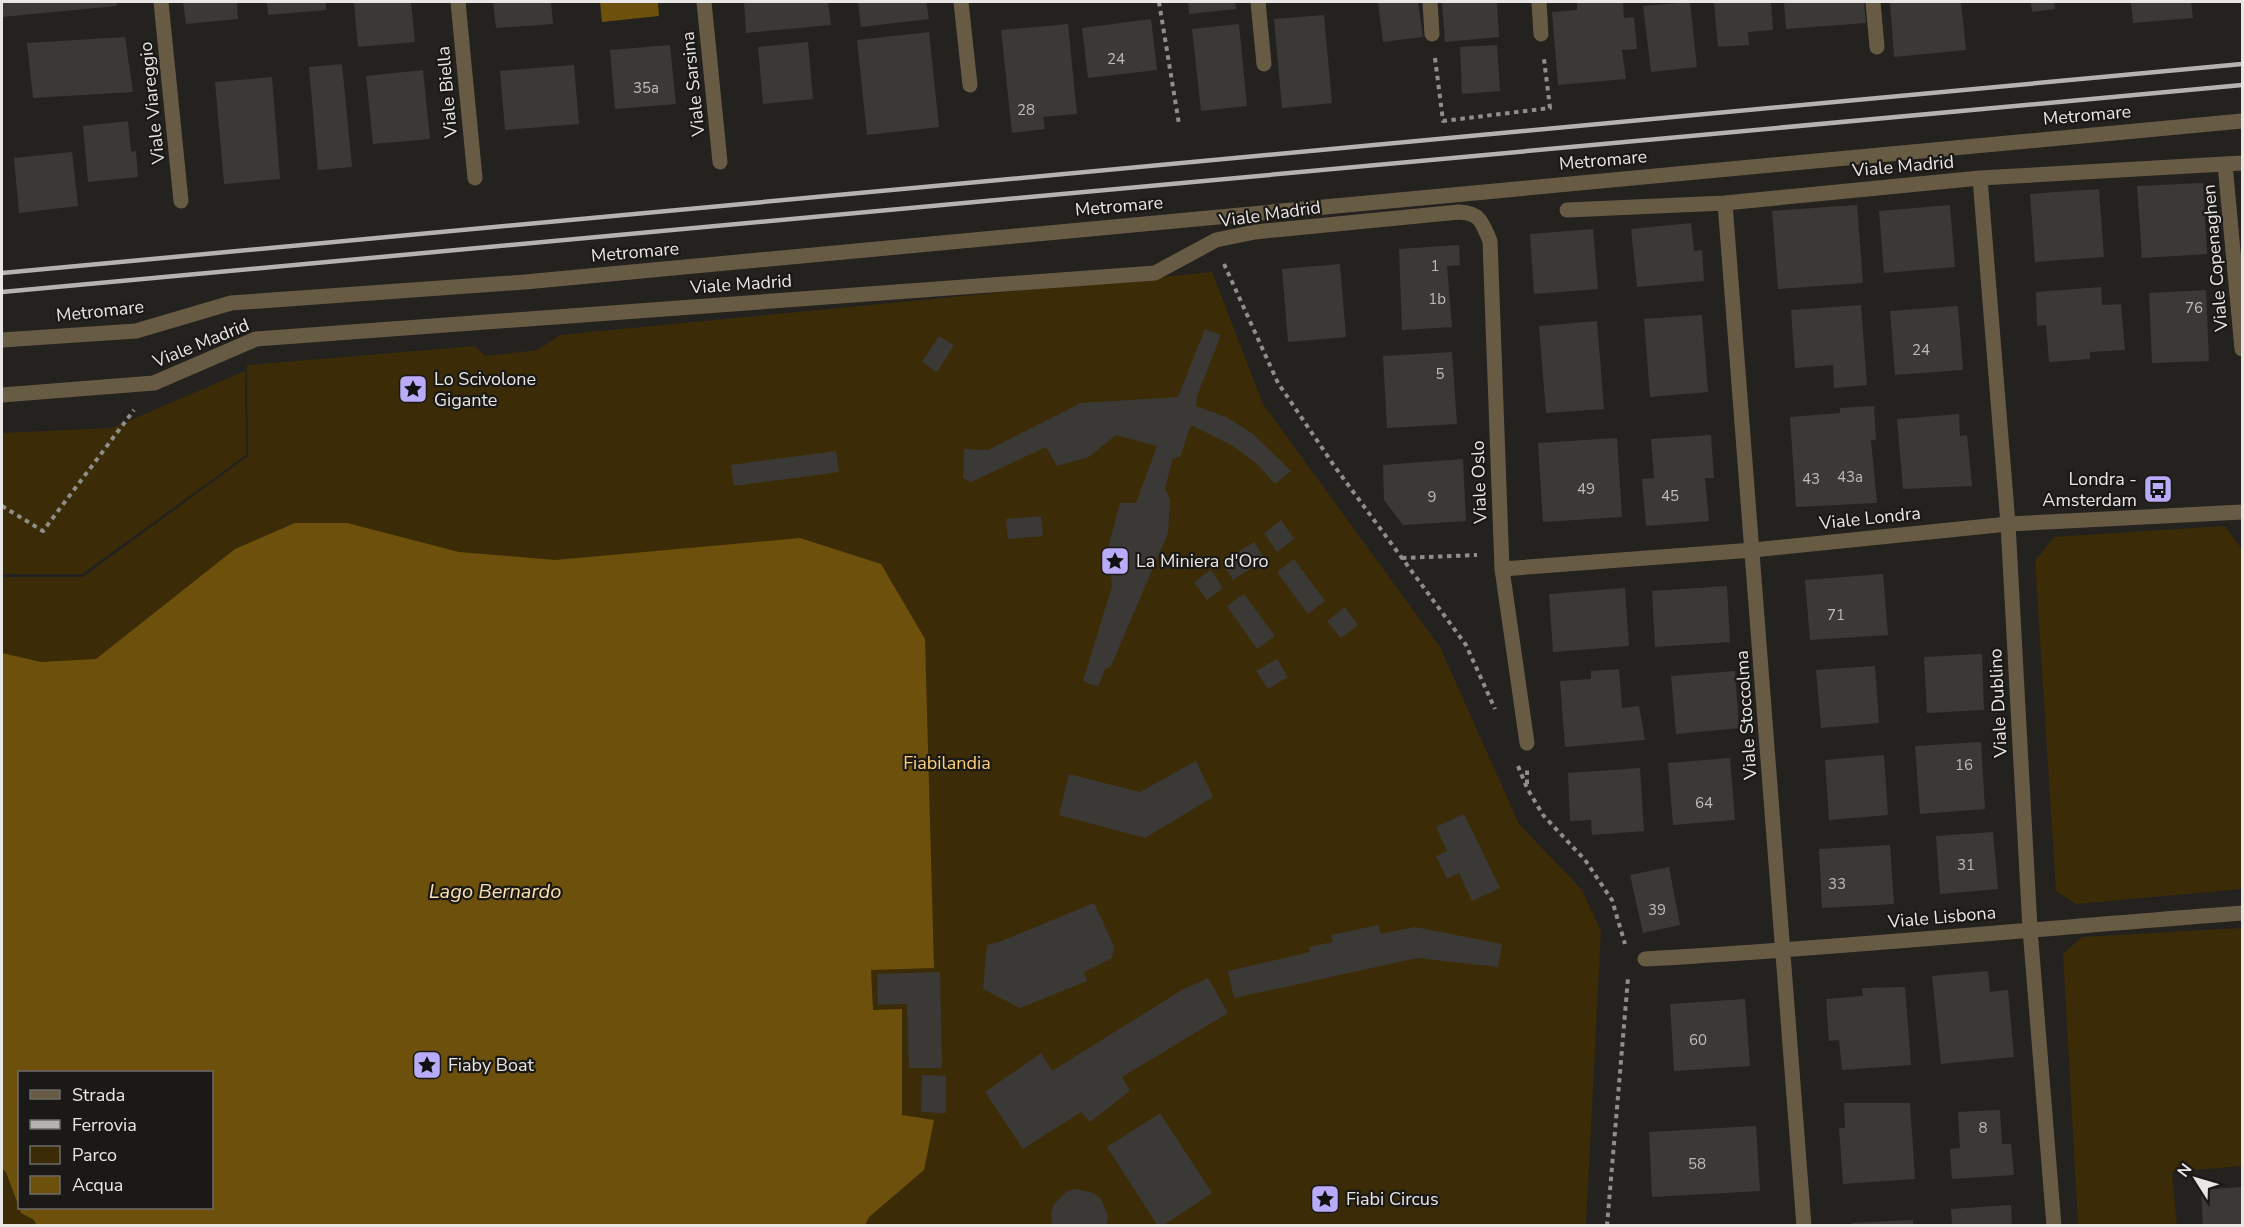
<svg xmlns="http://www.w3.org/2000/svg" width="2244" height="1227" font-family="'Nunito Sans',sans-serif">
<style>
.green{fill:#3c2b07;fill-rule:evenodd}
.water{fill:#6d500b;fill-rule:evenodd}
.building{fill:#3b3936}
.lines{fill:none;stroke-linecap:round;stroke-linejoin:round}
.path{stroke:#8f8e8b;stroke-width:4;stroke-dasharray:4.5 4.5;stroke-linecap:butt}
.minor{stroke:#685b43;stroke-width:15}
.rail{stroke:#b4b3b1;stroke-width:4.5}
.labels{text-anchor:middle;stroke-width:4.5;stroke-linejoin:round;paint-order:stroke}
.number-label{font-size:15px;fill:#bdbcb9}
.street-label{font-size:18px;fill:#e8e7e5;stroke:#1a1916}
.poi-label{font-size:18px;fill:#e8e7e5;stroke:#1a1916;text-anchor:start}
.park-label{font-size:18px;fill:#fdcf78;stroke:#1a1916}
.water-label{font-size:20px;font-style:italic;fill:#fce1af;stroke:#1a1916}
</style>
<rect width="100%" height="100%" fill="#24221f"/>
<!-- green -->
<path class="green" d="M 1212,272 L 1263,404 L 1440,647 L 1519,824 L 1582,890 L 1601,931 L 1586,1225 L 2,1225 L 2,577 L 83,577 L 248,456 L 247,365 L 475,346 L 485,356 L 538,350 L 560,335 ZM 20,1072 L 212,1072 L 212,1208 L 20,1208 Z
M 245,371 L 246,455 L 82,574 L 2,574 L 2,433 L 112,428 Z
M 2225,526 L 2241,548 L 2242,567 L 2242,889 L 2076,904 L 2056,891 L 2035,561 L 2054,537 Z
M 2242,928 L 2242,1166 L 2172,1172 L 2177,1225 L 2078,1225 L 2063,954 L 2082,937 Z"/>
<!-- water -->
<path class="water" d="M 600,2 L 658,2 L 659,16 L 602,22 Z
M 295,523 L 347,523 L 459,552 L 555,560 L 800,538 L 881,564 L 925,639 L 934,968 L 871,970 L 873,1010 L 902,1009 L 902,1115 L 934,1120 L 924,1170 L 869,1217 L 865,1225 L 37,1226 L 34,1220 L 21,1213 L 6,1172 L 2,1169 L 2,653 L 41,662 L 96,659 L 235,549 ZM 20,1072 L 212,1072 L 212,1208 L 20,1208 Z"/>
<!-- building -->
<path class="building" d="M 2,2 L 116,2 L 117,6 L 2,17 Z
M 183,2 L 237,2 L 238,19 L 186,24 Z
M 267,2 L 326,2 L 326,10 L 268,15 Z
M 354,2 L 411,2 L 415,42 L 358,47 Z
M 493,2 L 551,2 L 553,24 L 496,28 Z
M 744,2 L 828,2 L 831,25 L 746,33 Z
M 858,2 L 926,2 L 929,19 L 861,27 Z
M 1188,2 L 1235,2 L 1236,9 L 1189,14 Z
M 1378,2 L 1418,2 L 1423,37 L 1383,42 Z
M 1442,2 L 1497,2 L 1499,37 L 1445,42 Z
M 1601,2 L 1623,2 L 1624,18 L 1634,17 L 1637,49 L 1622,50 L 1626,79 L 1558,85 L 1552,12 L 1577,10 L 1577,3 Z
M 1690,2 L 1697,67 L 1651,72 L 1643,6 Z
M 1714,2 L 1771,2 L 1773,30 L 1748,32 L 1749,45 L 1718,47 Z
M 1784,2 L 1864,2 L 1866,23 L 1786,29 Z
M 1890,2 L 1961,2 L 1966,50 L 1894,57 Z
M 2031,2 L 2054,2 L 2055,9 L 2032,12 Z
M 2131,2 L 2191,2 L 2193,18 L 2133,23 Z
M 1324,15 L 1332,103 L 1282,108 L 1274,19 Z
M 1151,19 L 1157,70 L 1088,78 L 1082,28 Z
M 1068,24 L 1077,114 L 1043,117 L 1045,129 L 1012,133 L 1001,30 Z
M 1239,24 L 1247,106 L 1201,111 L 1192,29 Z
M 929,32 L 939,127 L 867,135 L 857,40 Z
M 125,37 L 133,92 L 33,98 L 27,43 Z
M 808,42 L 813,99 L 763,104 L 758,47 Z
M 670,45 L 676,104 L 615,109 L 610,50 Z
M 1497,45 L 1500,91 L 1462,94 L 1460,47 Z
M 342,64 L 352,167 L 318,170 L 309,67 Z
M 574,65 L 579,124 L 505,130 L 500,71 Z
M 423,70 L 430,139 L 373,144 L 366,76 Z
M 272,77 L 280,179 L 224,184 L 215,82 Z
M 128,121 L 131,152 L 136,151 L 138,177 L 88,182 L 83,126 Z
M 72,152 L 78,206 L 19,213 L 14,158 Z
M 2203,183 L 2207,254 L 2142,258 L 2137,186 Z
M 2099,189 L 2104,257 L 2035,262 L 2030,194 Z
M 1857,205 L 1863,283 L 1778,289 L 1772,211 Z
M 1950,205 L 1955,267 L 1884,273 L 1879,211 Z
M 1691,223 L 1694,251 L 1702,250 L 1704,281 L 1637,287 L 1631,229 Z
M 1593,229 L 1598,289 L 1534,294 L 1530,234 Z
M 1459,245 L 1460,265 L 1447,266 L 1452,327 L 1402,330 L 1399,249 Z
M 1340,264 L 1346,337 L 1288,342 L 1282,269 Z
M 2101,287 L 2102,305 L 2121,304 L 2125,350 L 2090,352 L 2090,359 L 2049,362 L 2046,325 L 2037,326 L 2036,292 Z
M 2206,290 L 2209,361 L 2152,363 L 2149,293 Z
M 1861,305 L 1867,385 L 1834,388 L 1833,365 L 1795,368 L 1791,310 Z
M 1958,306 L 1963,370 L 1895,375 L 1890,311 Z
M 1702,315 L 1708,392 L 1650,397 L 1644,319 Z
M 1597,321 L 1604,409 L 1546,413 L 1539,326 Z
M 1205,329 L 1221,335 L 1197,396 L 1196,406 L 1226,417 L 1253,434 L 1291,471 L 1275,484 L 1256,463 L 1233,446 L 1191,425 L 1180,457 L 1173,458 L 1165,488 L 1170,500 L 1168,533 L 1111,666 L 1105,669 L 1098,687 L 1083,681 L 1112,586 L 1108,548 L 1120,503 L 1136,503 L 1157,446 L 1116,435 L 1089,457 L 1057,466 L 1046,447 L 971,482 L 963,478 L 964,449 L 988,450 L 1081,403 L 1178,397 Z
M 939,336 L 954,345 L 937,372 L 922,362 Z
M 1452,352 L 1457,424 L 1387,428 L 1383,356 Z
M 1874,406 L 1876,440 L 1871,440 L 1877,503 L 1796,507 L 1790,417 L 1840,413 L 1840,408 Z
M 1959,414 L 1960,436 L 1967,435 L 1972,486 L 1903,489 L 1897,419 Z
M 1711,435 L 1714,478 L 1705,478 L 1709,521 L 1646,526 L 1642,479 L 1654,478 L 1651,439 Z
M 1617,438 L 1622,517 L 1543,522 L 1538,443 Z
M 836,451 L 839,472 L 734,486 L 731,465 Z
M 1463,459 L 1466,521 L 1403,525 L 1384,500 L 1383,465 Z
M 1041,516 L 1043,536 L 1008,539 L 1006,519 Z
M 1281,520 L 1294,539 L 1277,552 L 1264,533 Z
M 1254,542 L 1265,559 L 1233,580 L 1222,562 Z
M 1294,559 L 1325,601 L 1308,614 L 1277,572 Z
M 1211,570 L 1223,588 L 1207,600 L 1194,582 Z
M 1883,574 L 1888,635 L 1810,640 L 1805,580 Z
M 1727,586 L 1730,642 L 1655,647 L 1652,591 Z
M 1625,588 L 1629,646 L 1553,652 L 1549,594 Z
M 1244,594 L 1275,636 L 1257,649 L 1227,606 Z
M 1345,607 L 1358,625 L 1341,638 L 1327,621 Z
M 1982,654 L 1984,710 L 1927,713 L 1924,657 Z
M 1277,659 L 1288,677 L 1268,689 L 1256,671 Z
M 1875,666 L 1879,723 L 1821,728 L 1816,670 Z
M 1619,669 L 1622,708 L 1639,706 L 1645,740 L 1565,747 L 1560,681 L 1591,679 L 1591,671 Z
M 1735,671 L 1739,728 L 1676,734 L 1671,676 Z
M 1981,742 L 1985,809 L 1920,814 L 1915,746 Z
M 1884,755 L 1888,815 L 1829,820 L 1825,760 Z
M 1730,758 L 1735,820 L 1673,825 L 1668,763 Z
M 1196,761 L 1213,797 L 1145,838 L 1059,815 L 1069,774 L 1140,792 Z
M 1640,768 L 1644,831 L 1592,835 L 1591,820 L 1570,821 L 1568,773 Z
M 1464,814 L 1500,888 L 1472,901 L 1459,873 L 1447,879 L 1436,856 L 1447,851 L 1436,827 Z
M 1993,832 L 1998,889 L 1940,894 L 1936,836 Z
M 1890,845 L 1894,904 L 1822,908 L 1819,849 Z
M 1669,867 L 1680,925 L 1643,933 L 1630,875 Z
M 1094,903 L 1114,946 L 1112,958 L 1084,972 L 1087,981 L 1020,1008 L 983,989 L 987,945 L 999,942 Z
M 1378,925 L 1381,934 L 1415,927 L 1502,944 L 1498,967 L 1417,958 L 1234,998 L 1228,971 L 1310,952 L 1309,947 L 1333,942 L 1331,935 Z
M 1988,971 L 1990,992 L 2008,990 L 2014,1057 L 1941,1064 L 1932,976 Z
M 940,972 L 942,1068 L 909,1068 L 907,1004 L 878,1005 L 877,974 Z
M 1208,978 L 1228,1013 L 1122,1077 L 1130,1091 L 1090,1122 L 1081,1112 L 1023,1149 L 985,1092 L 1041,1053 L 1052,1071 L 1182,990 Z
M 1905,987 L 1911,1065 L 1842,1070 L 1839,1040 L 1829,1041 L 1826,999 L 1863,996 L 1862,988 Z
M 1745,999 L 1750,1066 L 1674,1071 L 1670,1004 Z
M 922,1075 L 946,1076 L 946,1113 L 921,1112 Z
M 1844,1103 L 1910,1103 L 1915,1179 L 1843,1184 L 1839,1128 L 1845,1128 Z
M 2000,1110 L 2002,1144 L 2011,1144 L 2014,1175 L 1952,1179 L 1950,1149 L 1960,1148 L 1958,1112 Z
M 1160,1113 L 1212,1193 L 1162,1226 L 1158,1226 L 1107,1147 Z
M 1756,1126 L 1760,1191 L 1652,1197 L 1649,1132 Z
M 2242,1187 L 2242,1226 L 2203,1226 L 2201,1190 Z
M 1076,1189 L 1093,1193 L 1101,1199 L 1108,1216 L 1106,1226 L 1052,1226 L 1051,1213 L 1054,1204 L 1067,1191 Z
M 2011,1205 L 2012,1226 L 1952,1226 L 1951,1209 Z
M 1913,1220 L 1913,1226 L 1852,1226 L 1852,1223 Z"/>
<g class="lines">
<!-- path -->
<path class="path" d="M 1159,2 L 1179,124
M 1435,58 L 1443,121 L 1550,108 L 1544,59
M 1224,264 L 1278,383 L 1335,467 L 1466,645 L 1495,709
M 2,506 L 43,531 L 134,410
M 1402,558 L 1477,555
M 1518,766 L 1527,788 L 1543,815 L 1585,860 L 1612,900 L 1625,944
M 1527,784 L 1527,768
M 1607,1226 L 1628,978"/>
<!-- minor -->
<path class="minor" d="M 161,2 L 181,201
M 458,2 L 475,178
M 704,2 L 720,162
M 961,2 L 970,85
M 1258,2 L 1264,64
M 1430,2 L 1432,34
M 1539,2 L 1541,34
M 1873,2 L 1877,47
M 2225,164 L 2242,349
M 1980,178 L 2008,524 L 2030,929 L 2054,1226
M 1725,203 L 1804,1226
M 1567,210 L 1725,203 L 1980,178 L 2242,163
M 2,340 L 136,331 L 231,303 L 525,282 L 2242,121
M 2,395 L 154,383 L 256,339 L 1155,273 L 1216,240 L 1255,232 L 1459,212 C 1481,213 1482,223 1490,241 L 1502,569 L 1527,743
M 1502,569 L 1753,550 L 2008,524 L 2242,512
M 1645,959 C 1844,948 2043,928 2242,913"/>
<!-- rail -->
<path class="rail" d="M 2,273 L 2242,64
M 2,292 L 2242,85"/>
</g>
<!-- icons -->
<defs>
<g id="sight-square" transform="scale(1.5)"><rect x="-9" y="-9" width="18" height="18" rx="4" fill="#b9abf7" stroke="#1a1916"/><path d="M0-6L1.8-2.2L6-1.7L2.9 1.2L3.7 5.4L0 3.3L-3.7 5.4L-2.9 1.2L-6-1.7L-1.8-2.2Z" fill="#111"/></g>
<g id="bus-square" transform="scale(1.5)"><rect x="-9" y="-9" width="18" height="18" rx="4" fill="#b9abf7" stroke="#1a1916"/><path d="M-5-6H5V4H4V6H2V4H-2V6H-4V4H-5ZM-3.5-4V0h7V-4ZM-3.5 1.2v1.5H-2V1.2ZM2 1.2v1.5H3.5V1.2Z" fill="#111"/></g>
</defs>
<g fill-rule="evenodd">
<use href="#sight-square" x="413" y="389"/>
<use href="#bus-square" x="2158" y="489"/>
<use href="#sight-square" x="1115" y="561"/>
<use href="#sight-square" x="427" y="1065"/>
<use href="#sight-square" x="1325" y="1199"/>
</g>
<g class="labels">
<!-- number labels -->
<g class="number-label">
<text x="1116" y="64">24</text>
<text x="646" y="93">35a</text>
<text x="1026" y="115">28</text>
<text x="1435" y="271">1</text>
<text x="1437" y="304">1b</text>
<text x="2194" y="313">76</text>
<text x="1921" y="355">24</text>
<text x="1440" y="379">5</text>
<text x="1850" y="482">43a</text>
<text x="1811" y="484">43</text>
<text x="1586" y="494">49</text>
<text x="1670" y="501">45</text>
<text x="1432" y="502">9</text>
<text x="1836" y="620">71</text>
<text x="1964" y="770">16</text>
<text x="1704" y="808">64</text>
<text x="1966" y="870">31</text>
<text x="1837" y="889">33</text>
<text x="1657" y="915">39</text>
<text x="1698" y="1045">60</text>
<text x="1983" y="1133">8</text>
<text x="1697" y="1169">58</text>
</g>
<!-- street labels -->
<g class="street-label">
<text transform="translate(693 84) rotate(-96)" y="6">Viale Sarsina</text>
<text transform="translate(447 92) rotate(-95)" y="6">Viale Biella</text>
<text transform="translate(152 103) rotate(-96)" y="6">Viale Viareggio</text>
<text transform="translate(2087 115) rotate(-5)" y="6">Metromare</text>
<text transform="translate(1603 160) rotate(-5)" y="6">Metromare</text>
<text transform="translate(1903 166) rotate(-5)" y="6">Viale Madrid</text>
<text transform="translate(1119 206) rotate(-5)" y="6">Metromare</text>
<text transform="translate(1270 214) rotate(-8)" y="6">Viale Madrid</text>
<text transform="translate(635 252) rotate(-5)" y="6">Metromare</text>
<text transform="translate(2215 258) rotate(-95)" y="6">Viale Copenaghen</text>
<text transform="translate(741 284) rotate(-4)" y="6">Viale Madrid</text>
<text transform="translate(100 311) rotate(-6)" y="6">Metromare</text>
<text transform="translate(201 343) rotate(-22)" y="6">Viale Madrid</text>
<text transform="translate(1479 482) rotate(-92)" y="6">Viale Oslo</text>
<text transform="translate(1870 518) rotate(-6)" y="6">Viale Londra</text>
<text transform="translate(1998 703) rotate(-93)" y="6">Viale Dublino</text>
<text transform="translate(1746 715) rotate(-94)" y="6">Viale Stoccolma</text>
<text transform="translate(1942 917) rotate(-5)" y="6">Viale Lisbona</text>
</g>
<!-- poi labels -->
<g class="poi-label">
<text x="434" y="385">Lo Scivolone<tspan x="434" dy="21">Gigante</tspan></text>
<text x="2137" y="485" text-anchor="end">Londra -<tspan x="2137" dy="21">Amsterdam</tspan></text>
<text x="1136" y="567">La Miniera d'Oro</text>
<text x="448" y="1071">Fiaby Boat</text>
<text x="1346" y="1205">Fiabi Circus</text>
</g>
<!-- park labels -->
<g class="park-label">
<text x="947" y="769">Fiabilandia</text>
</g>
<!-- water labels -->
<g class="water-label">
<text x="495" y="898">Lago Bernardo</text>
</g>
</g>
<!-- border -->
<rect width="2244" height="1227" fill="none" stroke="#e8e7e5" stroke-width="6"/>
<!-- legend -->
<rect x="18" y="1071" width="195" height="138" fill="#1a1916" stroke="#6c6b69" stroke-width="1.5"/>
<rect x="30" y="1090" width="30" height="9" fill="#685b43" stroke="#6c6b69" stroke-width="1.5"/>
<text x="72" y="1101" font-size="18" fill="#e8e7e5">Strada</text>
<rect x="30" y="1120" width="30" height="9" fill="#b4b3b1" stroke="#6c6b69" stroke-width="1.5"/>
<text x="72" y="1131" font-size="18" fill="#e8e7e5">Ferrovia</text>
<rect x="30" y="1146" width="30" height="18" fill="#3c2b07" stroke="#6c6b69" stroke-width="1.5"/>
<text x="72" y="1161" font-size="18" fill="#e8e7e5">Parco</text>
<rect x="30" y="1176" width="30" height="18" fill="#6d500b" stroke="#6c6b69" stroke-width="1.5"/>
<text x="72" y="1191" font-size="18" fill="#e8e7e5">Acqua</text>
<!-- north arrow -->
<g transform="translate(2196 1179) rotate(307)" stroke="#1a1916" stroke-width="4.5" paint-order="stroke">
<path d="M0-4.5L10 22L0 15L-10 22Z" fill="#e8e7e5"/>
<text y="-9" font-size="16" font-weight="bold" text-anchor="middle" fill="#e8e7e5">N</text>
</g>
</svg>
